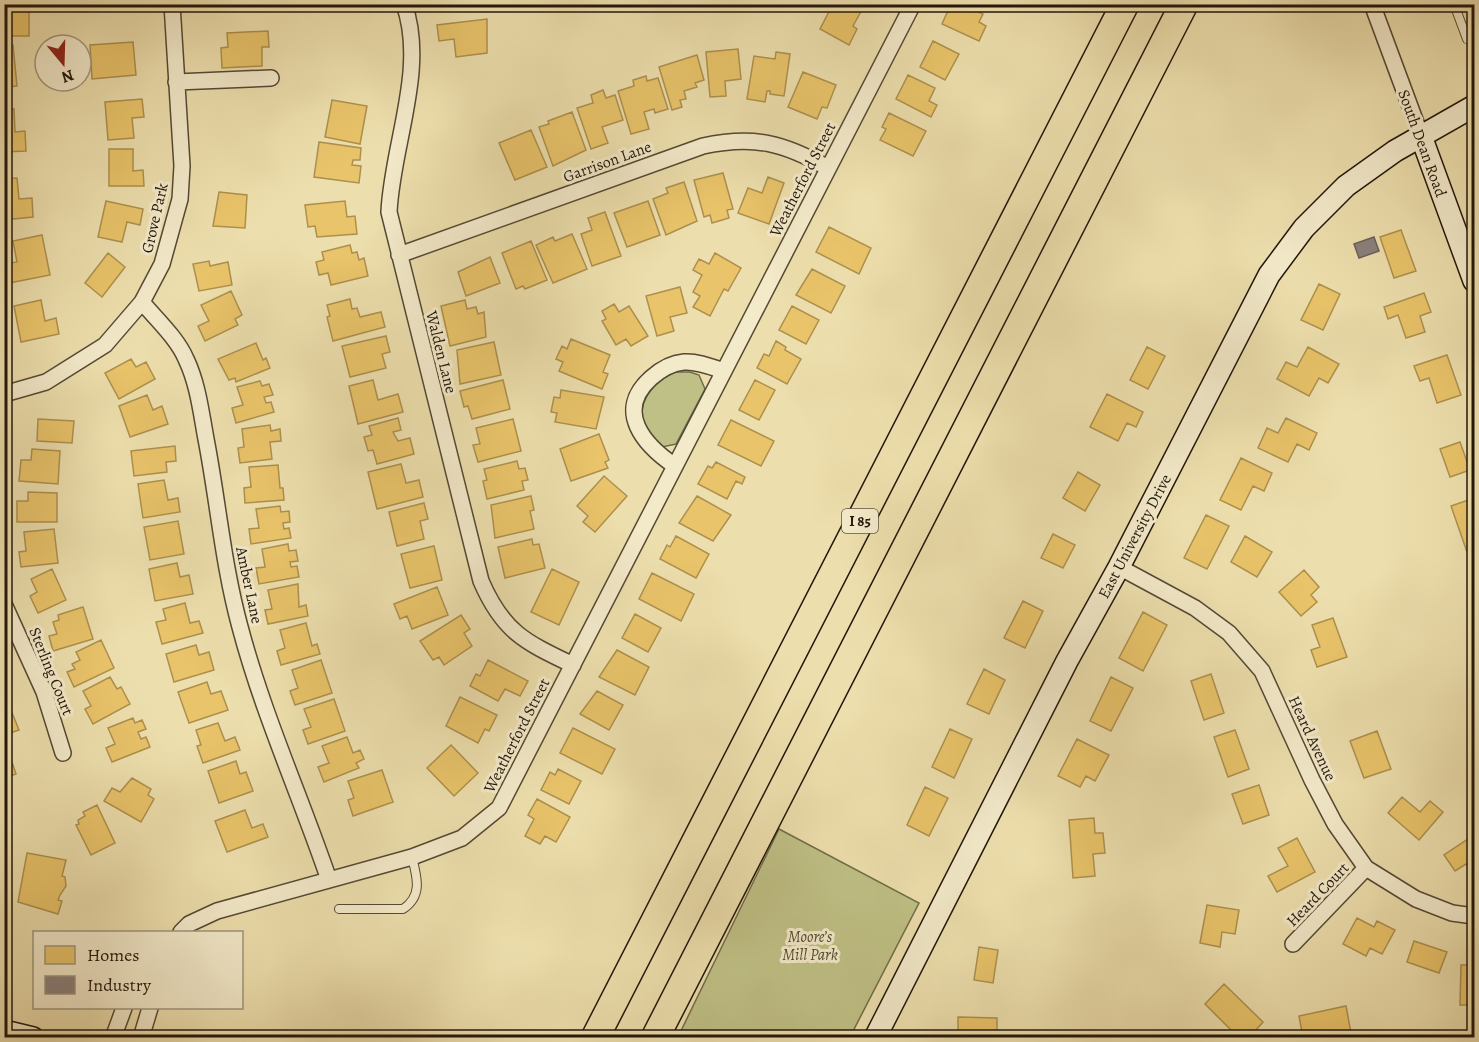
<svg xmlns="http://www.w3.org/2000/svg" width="1479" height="1042" font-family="Alegreya,serif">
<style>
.green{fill:#bfc085;stroke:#706c48;stroke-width:1.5}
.homes{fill:#e9c46a;stroke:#ad904e;stroke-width:1.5}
.industry{fill:#8a817c;stroke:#6b615a;stroke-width:1.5}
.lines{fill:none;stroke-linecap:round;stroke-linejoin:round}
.lane-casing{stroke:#554934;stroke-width:10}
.street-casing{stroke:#554934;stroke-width:18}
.secondary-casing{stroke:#22170b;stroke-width:24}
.highway-casing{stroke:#22170b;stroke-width:30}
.lane{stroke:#f3eaca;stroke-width:8}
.street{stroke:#f3eaca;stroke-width:15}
.secondary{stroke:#f3eaca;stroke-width:21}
.highway{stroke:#eddfad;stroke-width:27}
.labels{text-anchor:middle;stroke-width:6;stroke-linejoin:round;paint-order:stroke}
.shield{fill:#f3eaca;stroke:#615644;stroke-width:1.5}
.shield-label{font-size:15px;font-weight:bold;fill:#22170b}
.street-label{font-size:16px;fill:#22170b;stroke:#f3eaca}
.park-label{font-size:16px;font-style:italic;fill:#514a30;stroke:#f3eaca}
</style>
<rect width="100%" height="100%" fill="#eddfad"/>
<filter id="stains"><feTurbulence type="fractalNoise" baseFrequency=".00333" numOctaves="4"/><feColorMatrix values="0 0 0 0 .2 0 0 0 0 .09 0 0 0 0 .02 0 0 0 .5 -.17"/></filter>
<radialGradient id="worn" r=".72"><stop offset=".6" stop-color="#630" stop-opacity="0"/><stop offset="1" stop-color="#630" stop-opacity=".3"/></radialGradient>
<!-- green -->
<path class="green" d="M 675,372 L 690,372 L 699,375 L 705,389 L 676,444 L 662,447 C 657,441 649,435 646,429 C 633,404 654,381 675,372 Z
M 779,829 L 919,903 L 850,1037 L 678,1037 Z"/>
<!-- homes -->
<path class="homes" d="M 4,4 L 29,4 L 29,36 L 7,36 Z
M 82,4 L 115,4 L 116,8 L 83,12 Z
M 833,4 L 864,6 L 853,26 L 857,29 L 849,45 L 820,29 Z
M 951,4 L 962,4 L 983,14 L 979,22 L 986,26 L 979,41 L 942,24 Z
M 487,19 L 487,53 L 456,57 L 454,39 L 439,41 L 437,25 Z
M 268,31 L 269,47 L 262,47 L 262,66 L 222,68 L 221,48 L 228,47 L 227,33 Z
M 933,41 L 959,54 L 945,80 L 920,67 Z
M 133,42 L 136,75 L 92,79 L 90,45 Z
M 13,45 L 17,86 L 4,87 L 4,46 Z
M 738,49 L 741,79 L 725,81 L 726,96 L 710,97 L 706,52 Z
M 776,52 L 790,54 L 784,96 L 770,94 L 770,91 L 767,91 L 765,102 L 747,99 L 754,56 L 775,59 Z
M 697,55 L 704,80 L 695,83 L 697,87 L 684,91 L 686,99 L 680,100 L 682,107 L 672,110 L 659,67 Z
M 803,72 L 836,85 L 827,108 L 822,107 L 817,119 L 788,107 Z
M 908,75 L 935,88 L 929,101 L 937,105 L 931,117 L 896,99 Z
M 646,76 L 647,81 L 658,78 L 668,109 L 655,113 L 654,109 L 644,112 L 649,129 L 631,134 L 618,91 L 634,86 L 633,80 Z
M 603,90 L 606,98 L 615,95 L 623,120 L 602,127 L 608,143 L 591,149 L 577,108 L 593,103 L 591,95 Z
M 142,99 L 144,117 L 132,118 L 134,138 L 108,140 L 105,102 Z
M 332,100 L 367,106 L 360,144 L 325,137 Z
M 4,109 L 14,109 L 15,132 L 25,131 L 26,151 L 4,152 Z
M 572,112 L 586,150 L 553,166 L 539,127 L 549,124 L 548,121 Z
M 889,113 L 926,131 L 913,156 L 880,140 L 886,129 L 882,127 Z
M 531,130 L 547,167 L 515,180 L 499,143 Z
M 319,142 L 361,148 L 360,160 L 353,160 L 352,165 L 361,166 L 359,183 L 314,177 Z
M 109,149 L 133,149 L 133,171 L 143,170 L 144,186 L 109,186 Z
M 723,173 L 733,209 L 727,210 L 729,218 L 712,223 L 710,215 L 704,217 L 694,180 Z
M 768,177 L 784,183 L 769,224 L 738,213 L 748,188 L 762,193 Z
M 17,178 L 19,199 L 32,198 L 33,217 L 4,220 L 4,179 Z
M 684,182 L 697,221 L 666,235 L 653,199 L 668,193 L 666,188 Z
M 219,192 L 247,195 L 245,228 L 213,226 Z
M 106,201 L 143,209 L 140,225 L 127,222 L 122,242 L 98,237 Z
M 345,201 L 347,217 L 355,216 L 357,234 L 317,237 L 315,226 L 308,227 L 305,205 Z
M 648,201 L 660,235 L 627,247 L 614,213 Z
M 605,212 L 621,256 L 592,266 L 581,234 L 592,230 L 588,218 Z
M 829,227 L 871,248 L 859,274 L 816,252 Z
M 1401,230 L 1416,271 L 1394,278 L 1380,237 Z
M 572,234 L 587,269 L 553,283 L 536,245 L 553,237 L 555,241 Z
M 42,235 L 50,275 L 4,284 L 4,264 L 17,262 L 13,241 Z
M 531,241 L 547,280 L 525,289 L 523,286 L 516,289 L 502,253 Z
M 350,245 L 352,253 L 357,252 L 359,260 L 364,258 L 368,276 L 331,285 L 328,273 L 319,275 L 316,262 L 324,260 L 322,252 Z
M 108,253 L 125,267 L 102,297 L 85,283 Z
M 715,253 L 741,268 L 728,291 L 724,289 L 710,316 L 693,307 L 700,296 L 693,292 L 702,275 L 693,270 L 699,259 L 709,264 Z
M 490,257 L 500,283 L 466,296 L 458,272 Z
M 209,261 L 210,266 L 228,262 L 232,285 L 199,291 L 193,264 Z
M 812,269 L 845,286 L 831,313 L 796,295 Z
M 1319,284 L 1340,294 L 1323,330 L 1301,320 Z
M 680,287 L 687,313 L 670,317 L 674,331 L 657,336 L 646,296 Z
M 231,291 L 242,315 L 235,319 L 238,325 L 205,341 L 198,326 L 209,321 L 201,305 Z
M 1424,293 L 1431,312 L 1420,316 L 1425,332 L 1406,338 L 1398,315 L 1388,319 L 1384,307 Z
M 350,299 L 352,309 L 357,308 L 360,317 L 381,312 L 385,327 L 333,341 L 327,317 L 330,316 L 327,305 Z
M 41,300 L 45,321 L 56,318 L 59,334 L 21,342 L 14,306 Z
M 465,300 L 467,309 L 476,307 L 478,314 L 484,312 L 486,337 L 450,346 L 441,306 Z
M 614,304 L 619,312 L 629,306 L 648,336 L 631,346 L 626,339 L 616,345 L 602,321 L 606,319 L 602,311 Z
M 792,306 L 819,320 L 806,344 L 779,330 Z
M 386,336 L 390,352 L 382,354 L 386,368 L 350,377 L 342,346 Z
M 571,339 L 610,355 L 603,372 L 608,374 L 602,389 L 559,371 L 563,362 L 556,359 L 562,346 L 567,349 Z
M 776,341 L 786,347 L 785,350 L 801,359 L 787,384 L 757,368 L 764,354 L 769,356 Z
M 494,342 L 501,375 L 460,384 L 457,350 Z
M 256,343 L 263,360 L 266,358 L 270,368 L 236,382 L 235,378 L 229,380 L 218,359 Z
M 1147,347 L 1165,356 L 1148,389 L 1130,380 Z
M 1308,347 L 1339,364 L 1328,383 L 1319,378 L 1309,396 L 1277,379 L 1286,362 L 1297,367 Z
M 1447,355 L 1461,395 L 1437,403 L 1429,378 L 1420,381 L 1414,366 Z
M 131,359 L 136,367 L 146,362 L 155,379 L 119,399 L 105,373 Z
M 373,380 L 378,400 L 398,394 L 403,412 L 358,424 L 349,386 Z
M 503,380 L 510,409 L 472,419 L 468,406 L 464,407 L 460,391 Z
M 755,380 L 775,390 L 759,420 L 739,410 Z
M 260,381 L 262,386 L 269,384 L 273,395 L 264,397 L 266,403 L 271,402 L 274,412 L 236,423 L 232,408 L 243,405 L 237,387 Z
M 561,390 L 604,397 L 596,429 L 555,422 L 557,413 L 551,412 L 554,397 L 560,398 Z
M 1107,394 L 1143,412 L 1136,427 L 1127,423 L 1118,441 L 1090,427 Z
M 147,395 L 153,410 L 162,406 L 168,424 L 130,437 L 119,406 Z
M 398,418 L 401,430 L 393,432 L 395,436 L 398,441 L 410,438 L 414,454 L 377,464 L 373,450 L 368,451 L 364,437 L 372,435 L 369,426 Z
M 1286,418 L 1317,433 L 1309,450 L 1297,444 L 1288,462 L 1258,448 L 1267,428 L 1278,433 Z
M 38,419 L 74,421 L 72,443 L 37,441 Z
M 513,419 L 521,451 L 478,462 L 473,445 L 480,444 L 476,428 Z
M 731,420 L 774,441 L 761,466 L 718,445 Z
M 270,425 L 271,431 L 280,429 L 281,441 L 270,442 L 272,459 L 240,463 L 238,448 L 244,447 L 242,429 Z
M 599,434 L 609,460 L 605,462 L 608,468 L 571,481 L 560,449 Z
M 1460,442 L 1470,470 L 1450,477 L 1440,449 Z
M 175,446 L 176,461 L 166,462 L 167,472 L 134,476 L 131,451 Z
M 32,449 L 60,451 L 58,484 L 19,481 L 21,460 L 31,460 Z
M 1241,458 L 1272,473 L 1264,491 L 1253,486 L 1241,510 L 1220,500 Z
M 517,461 L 519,469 L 525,468 L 528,480 L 522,481 L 524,490 L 487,499 L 483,481 L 487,480 L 484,469 Z
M 716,462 L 745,477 L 742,484 L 736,481 L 727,499 L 698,484 L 708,466 L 712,468 Z
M 401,464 L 406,483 L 419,480 L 423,497 L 377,509 L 368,472 Z
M 278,465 L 280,488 L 283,488 L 284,500 L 245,503 L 244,488 L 251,487 L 249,467 Z
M 1078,472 L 1100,485 L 1085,511 L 1063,498 Z
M 604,476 L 627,496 L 595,532 L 583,522 L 588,516 L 577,506 Z
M 164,480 L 168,500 L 178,498 L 180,512 L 143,518 L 138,484 Z
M 28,492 L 57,493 L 57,522 L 17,522 L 17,501 L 28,501 Z
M 531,496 L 534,510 L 530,511 L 534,529 L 495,538 L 491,505 Z
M 697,496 L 731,515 L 713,541 L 679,523 Z
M 1474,498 L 1474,550 L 1467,552 L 1451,506 Z
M 424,503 L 428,519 L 420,521 L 424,539 L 397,546 L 389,512 Z
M 280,506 L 281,512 L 289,511 L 290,522 L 283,523 L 284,529 L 289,528 L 291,538 L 251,544 L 249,529 L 259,528 L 256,509 Z
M 1206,515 L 1229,526 L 1207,569 L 1184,558 Z
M 178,521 L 184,554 L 150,560 L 144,527 Z
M 54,529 L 58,563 L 21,567 L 19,552 L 26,551 L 24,532 Z
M 1053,534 L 1075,545 L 1063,568 L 1041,558 Z
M 676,536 L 709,554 L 696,578 L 660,559 L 667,545 L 670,547 Z
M 1245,536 L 1272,552 L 1257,577 L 1231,562 Z
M 532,539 L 533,545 L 539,544 L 545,568 L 505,578 L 498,547 Z
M 288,544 L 289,551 L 296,550 L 298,561 L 290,562 L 291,567 L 297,566 L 299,577 L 259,584 L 256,568 L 265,567 L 262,549 Z
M 434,546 L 442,580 L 410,588 L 401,554 Z
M 177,563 L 180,577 L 189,575 L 193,594 L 155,601 L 149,569 Z
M 52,569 L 66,600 L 38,613 L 30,596 L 37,592 L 31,579 Z
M 552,569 L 579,582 L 559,625 L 531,612 Z
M 1304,570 L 1319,587 L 1311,595 L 1317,602 L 1301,616 L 1279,592 Z
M 652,573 L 694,594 L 681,621 L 639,599 Z
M 298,584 L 299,607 L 306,605 L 308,616 L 268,624 L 265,610 L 272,609 L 268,590 Z
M 437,587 L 448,615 L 412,629 L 407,616 L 400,619 L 394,604 Z
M 1023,601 L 1043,611 L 1025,648 L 1004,638 Z
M 185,603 L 190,623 L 199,621 L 203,633 L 162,644 L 156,622 L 166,620 L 163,609 Z
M 83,607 L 93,639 L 53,651 L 49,636 L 57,634 L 53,622 L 59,620 L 58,615 Z
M 1143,612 L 1167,625 L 1143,671 L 1119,658 Z
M 635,614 L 661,628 L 648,652 L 622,638 Z
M 461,615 L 470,629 L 464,633 L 472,646 L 444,665 L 439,657 L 433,660 L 420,641 Z
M 1333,618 L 1347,657 L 1317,667 L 1311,650 L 1320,647 L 1312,625 Z
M 306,623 L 312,646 L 317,644 L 320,654 L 281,665 L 277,651 L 285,648 L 280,630 Z
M 101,640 L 114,668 L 74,687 L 67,672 L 75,669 L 72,664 L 80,660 L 76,652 Z
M 196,645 L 199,655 L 209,652 L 214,670 L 174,682 L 166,654 Z
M 617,650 L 649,667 L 635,695 L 599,677 Z
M 321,660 L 332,693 L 295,705 L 290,691 L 298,688 L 292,670 Z
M 488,660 L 528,681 L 520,696 L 505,689 L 498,701 L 470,686 L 476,674 L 480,676 Z
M 984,669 L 1005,680 L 989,714 L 967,704 Z
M 1211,674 L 1224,713 L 1204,720 L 1191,681 Z
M 110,677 L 117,689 L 121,687 L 130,704 L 93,724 L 85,709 L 91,706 L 83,691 Z
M 1111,677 L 1133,688 L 1111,731 L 1090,721 Z
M 207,682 L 211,694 L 221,691 L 228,710 L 189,723 L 178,692 Z
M 597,691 L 623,705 L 609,730 L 580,714 Z
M 460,697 L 497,715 L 489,731 L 485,729 L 478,743 L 446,726 Z
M 334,699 L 345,731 L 308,744 L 303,730 L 311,727 L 304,709 Z
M 11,710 L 19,730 L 4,735 L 4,713 Z
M 133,718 L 135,723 L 142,720 L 146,729 L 138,732 L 141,739 L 146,737 L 150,747 L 112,762 L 106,748 L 115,744 L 108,728 Z
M 218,723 L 225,741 L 235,737 L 240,750 L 203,763 L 197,746 L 201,745 L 196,730 Z
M 573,728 L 615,749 L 602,774 L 560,753 Z
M 950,729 L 972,739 L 954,778 L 932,767 Z
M 1235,730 L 1249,769 L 1228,777 L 1214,737 Z
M 1377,731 L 1391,769 L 1364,778 L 1350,741 Z
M 347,737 L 353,753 L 360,750 L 364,759 L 356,763 L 359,768 L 324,782 L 318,767 L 329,763 L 322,746 Z
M 1077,739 L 1109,755 L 1095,781 L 1086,776 L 1080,787 L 1058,776 Z
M 451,745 L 478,773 L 454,796 L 427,768 Z
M 10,756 L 16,774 L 4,778 L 4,758 Z
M 236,761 L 240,774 L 246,772 L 253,791 L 219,803 L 208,771 Z
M 558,769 L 581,781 L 569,804 L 541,790 L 550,772 L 555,775 Z
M 382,770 L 393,802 L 353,816 L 348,800 L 354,798 L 348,781 Z
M 132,778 L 151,789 L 148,795 L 154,799 L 141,822 L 104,801 L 112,788 L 120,792 Z
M 1259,785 L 1269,815 L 1243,824 L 1232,794 Z
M 925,787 L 948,798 L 929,836 L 907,825 Z
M 1402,797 L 1420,812 L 1430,801 L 1443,812 L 1419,840 L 1388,813 Z
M 537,799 L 570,817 L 556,842 L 545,836 L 540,844 L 525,836 L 534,819 L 528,815 Z
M 97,805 L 115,843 L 91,855 L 76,825 L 79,824 L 78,820 L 85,816 L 83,812 Z
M 245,810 L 252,828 L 263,824 L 268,837 L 227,852 L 215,821 Z
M 1094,818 L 1095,833 L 1103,833 L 1105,853 L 1093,854 L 1095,876 L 1073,878 L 1069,820 Z
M 1474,835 L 1474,876 L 1466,864 L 1455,871 L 1444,855 Z
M 1297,838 L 1315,872 L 1277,892 L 1268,876 L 1288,866 L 1278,848 Z
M 27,853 L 66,860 L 62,876 L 65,877 L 66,886 L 60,895 L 58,900 L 62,901 L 58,914 L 18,902 Z
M 1207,905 L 1239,910 L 1235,934 L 1222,932 L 1220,947 L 1200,943 Z
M 1357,918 L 1374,927 L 1377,921 L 1395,930 L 1382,954 L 1370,948 L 1366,956 L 1343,944 Z
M 1414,941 L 1447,952 L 1439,973 L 1407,962 Z
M 979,947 L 998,950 L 993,983 L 974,980 Z
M 1461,965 L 1474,965 L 1474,1005 L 1460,1005 Z
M 1224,984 L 1263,1022 L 1249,1038 L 1239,1038 L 1205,1004 Z
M 1346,1006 L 1351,1033 L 1328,1038 L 1303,1038 L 1299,1016 Z
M 958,1017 L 997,1018 L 997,1038 L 958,1038 Z"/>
<!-- industry -->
<path class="industry" d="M 1374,237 L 1379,251 L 1359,258 L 1354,244 Z"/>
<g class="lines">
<!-- lane casing -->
<g class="lane-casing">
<path id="lane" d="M 1454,4 L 1467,39 L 1474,36
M 339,909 L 403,909 C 423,896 417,877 412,857"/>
</g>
<!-- street casing -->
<g class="street-casing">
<path id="street" d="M 404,4 C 427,69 392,145 389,212 L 481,581 C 503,632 525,642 573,665
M 1372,4 L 1421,136
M 176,82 L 271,78
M 399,255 L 703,146 C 754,135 784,143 828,168
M 142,302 C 157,320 177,338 186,359 C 198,384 201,412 206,439 C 218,501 223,565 240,627 C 263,714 300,795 329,880
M 4,394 L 46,382 L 105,345 L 142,302 L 162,264 L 180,199 L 182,166 L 172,4
M 675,466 C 644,445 614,411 651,378 C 660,370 672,363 684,362 C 697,361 712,367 724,371
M 1119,567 L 1195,608 L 1229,633 L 1262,671 L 1312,780 L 1335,824 L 1366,868 L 1416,899 L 1452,913 L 1474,916
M 4,604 L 44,692 L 63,753
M 181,932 L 189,924 L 217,911 L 412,857 L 462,838 L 499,808 L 913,4
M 1293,944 L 1366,868
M 113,1038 L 124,1008
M 141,1038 L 150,1008"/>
</g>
<!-- secondary casing -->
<g class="secondary-casing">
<path id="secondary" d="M 1421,136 L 1474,281
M 4,1031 L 33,1038
M 875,1038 L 1067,661 L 1119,567 L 1269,275 L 1304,228 L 1346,186 L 1395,151 L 1474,106"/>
</g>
<!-- highway casing -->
<g class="highway-casing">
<path id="highway" d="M 595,1038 L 1125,4
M 655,1038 L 1184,4"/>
</g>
<!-- lane -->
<use href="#lane" class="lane"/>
<!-- street -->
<use href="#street" class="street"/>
<!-- secondary -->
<use href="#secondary" class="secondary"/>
<!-- highway -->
<use href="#highway" class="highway"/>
</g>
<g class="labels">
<!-- shield labels -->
<rect class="shield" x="842" y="509" width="36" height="24" rx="4.5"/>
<g class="shield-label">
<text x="860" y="526">I 85</text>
</g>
<!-- street labels -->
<g class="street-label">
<text transform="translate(1423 143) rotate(70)" y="6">South Dean Road</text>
<text transform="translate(607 161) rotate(-20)" y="6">Garrison Lane</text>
<text transform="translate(802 179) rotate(-63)" y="6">Weatherford Street</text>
<text transform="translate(154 218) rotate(-77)" y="6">Grove Park</text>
<text transform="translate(442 352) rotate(76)" y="6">Walden Lane</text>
<text transform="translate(1134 536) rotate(-62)" y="6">East University Drive</text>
<text transform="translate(250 585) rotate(78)" y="6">Amber Lane</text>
<text transform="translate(52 671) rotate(68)" y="6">Sterling Court</text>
<text transform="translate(516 735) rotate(-63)" y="6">Weatherford Street</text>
<text transform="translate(1313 738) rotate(65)" y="6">Heard Avenue</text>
<text transform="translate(1317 894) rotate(-46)" y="6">Heard Court</text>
</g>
<!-- park labels -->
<g class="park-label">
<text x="810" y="942">Moore’s<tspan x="810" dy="18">Mill Park</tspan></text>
</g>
</g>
<!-- margin -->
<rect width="1479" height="1042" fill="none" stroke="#eddfad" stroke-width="24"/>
<rect x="6" y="6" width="1467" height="1030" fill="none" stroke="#22170b" stroke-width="3"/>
<rect x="12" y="12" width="1455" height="1018" fill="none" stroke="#22170b" stroke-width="1.5"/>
<!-- legend -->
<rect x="33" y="931" width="210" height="78" fill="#f3eaca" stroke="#9f967e" stroke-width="1.5"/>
<rect x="45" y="946" width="30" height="18" fill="#e9c46a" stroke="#9f967e" stroke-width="1.5"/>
<text x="87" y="961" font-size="18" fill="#22170b">Homes</text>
<rect x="45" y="976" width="30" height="18" fill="#8a817c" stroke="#9f967e" stroke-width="1.5"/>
<text x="87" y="991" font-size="18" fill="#22170b">Industry</text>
<!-- north arrow -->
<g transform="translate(63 63) rotate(161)"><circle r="28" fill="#f3eaca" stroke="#9f967e" stroke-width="1.5"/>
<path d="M0-4.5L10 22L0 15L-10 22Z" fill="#8f2418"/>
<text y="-9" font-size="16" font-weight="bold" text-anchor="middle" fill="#22170b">N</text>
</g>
<rect width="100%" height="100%" filter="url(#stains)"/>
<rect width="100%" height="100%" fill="url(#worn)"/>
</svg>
